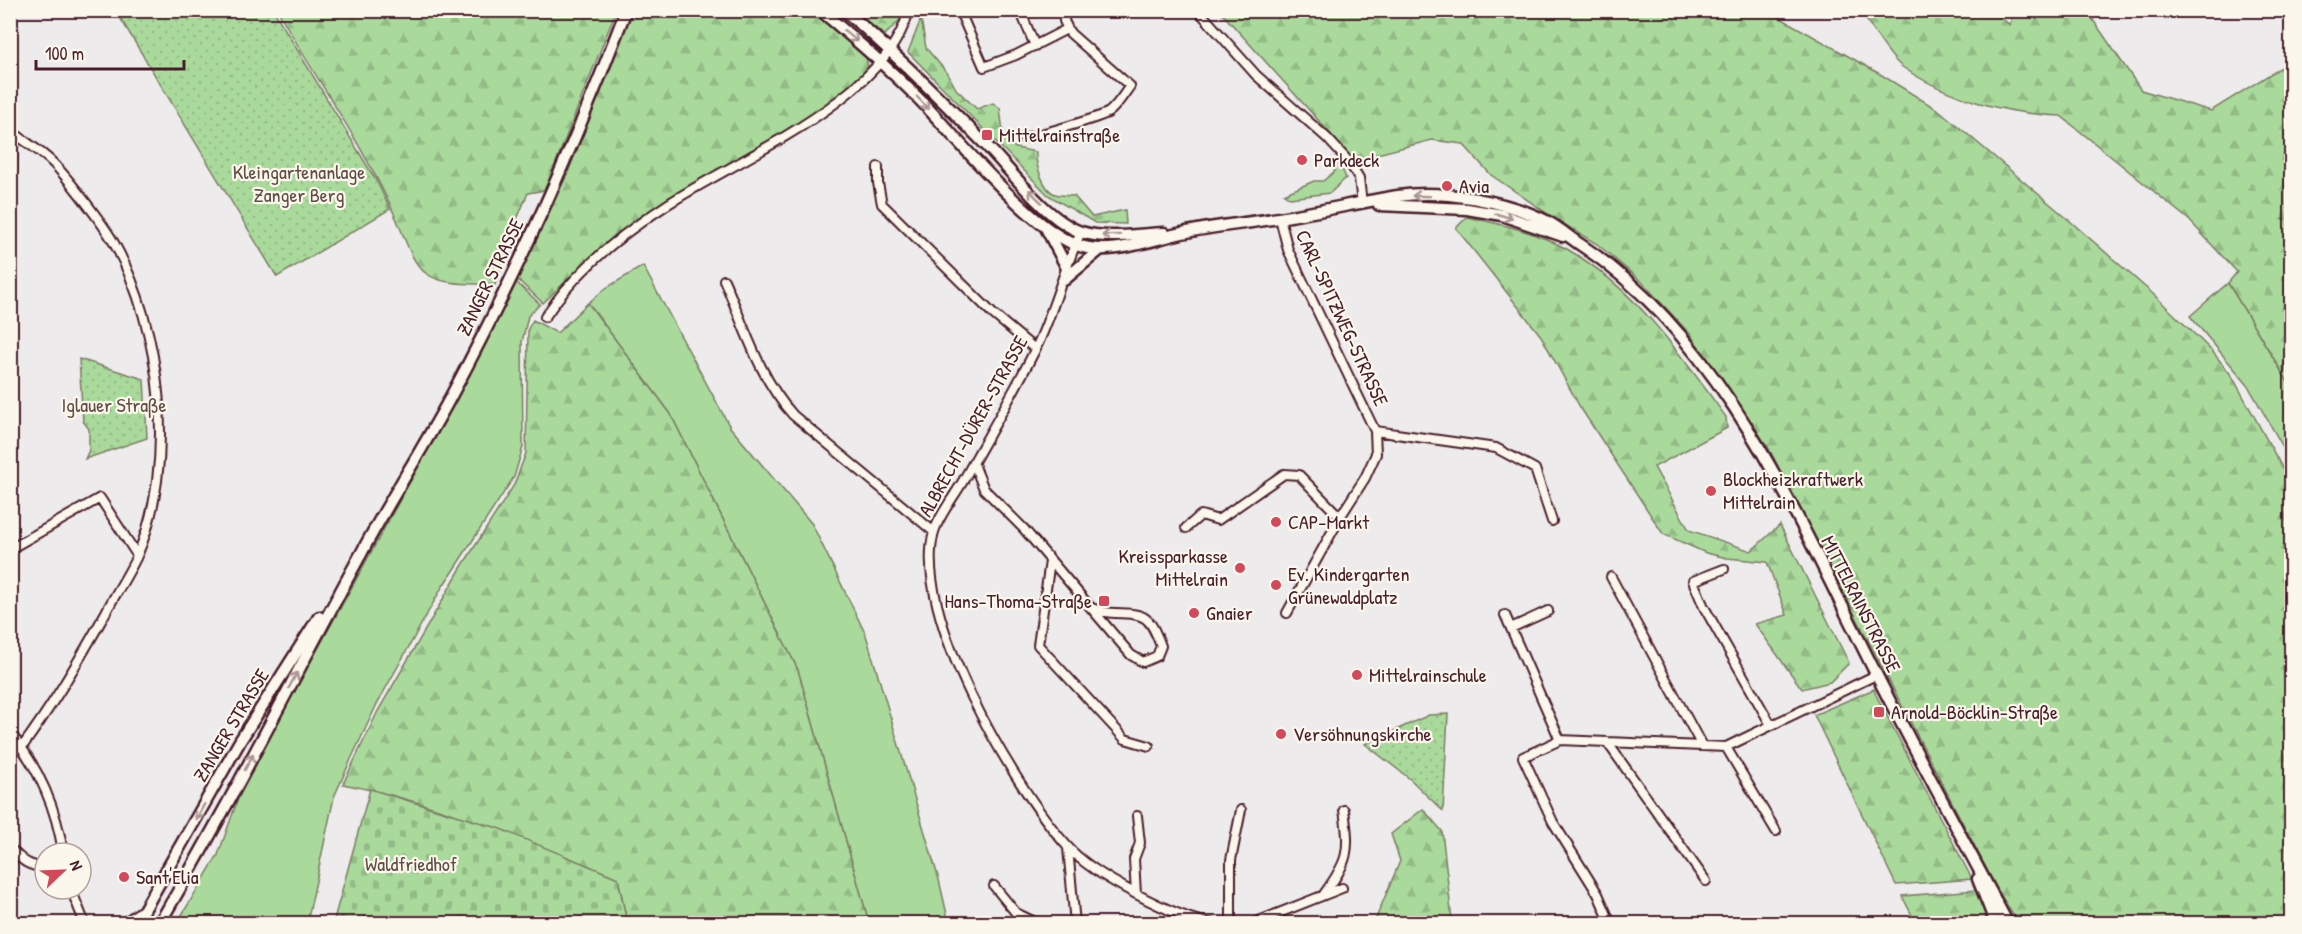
<svg xmlns="http://www.w3.org/2000/svg" width="2302" height="934" font-family="'Patrick Hand',sans-serif">
<style>
.grass{fill:#a9da9b;stroke:#7a7c63;stroke-width:1.5}
.forest{fill:url(#forest-firs);stroke:#7a7c63;stroke-width:1.5}
.cemetery{fill:url(#cemetery-stones);stroke:#7a7c63;stroke-width:1.5}
.park{fill:url(#park-dots);stroke:#7a7c63;stroke-width:1.5}
.lines{fill:none;stroke-linecap:round;stroke-linejoin:round}
.street-casing{stroke:#4a1f2b;stroke-width:12}
.secondary-casing{stroke:#4a1f2b;stroke-width:15}
.street{stroke:#fbf7ec;stroke-width:8}
.secondary{stroke:#fbf7ec;stroke-width:10}
.oneway{stroke:#ab9695}
.poi-dot{fill:#d1495b;stroke:#fbf7ec;stroke-width:2}
.labels{text-anchor:middle;stroke-width:4.5;stroke-linejoin:round;paint-order:stroke}
.poi-label{font-size:20px;fill:#4a1f2b;stroke:#fbf7ec;text-anchor:start}
.park-label{font-size:20px;fill:#624e47;stroke:#fbf7ec}
.street-label{font-size:20px;fill:#4a1f2b;stroke:#fbf7ec}
</style>
<defs>
<pattern id="forest-firs" width="22" height="20" patternUnits="userSpaceOnUse" patternTransform="scale(1.5)"><rect width="22" height="20" fill="#a9da9b"/><path d="M5 1l3.5 6h-7zM16 11l3.5 6h-7z" fill="#93bb86"/></pattern>
<pattern id="cemetery-stones" width="16" height="16" patternUnits="userSpaceOnUse" patternTransform="scale(1.5)"><rect width="16" height="16" fill="#a9da9b"/><path d="M2 7V4a2 2 0 0 1 4 0v3zM10 15v-3a2 2 0 0 1 4 0v3z" fill="#93bb86"/></pattern>
<pattern id="park-dots" width="8" height="8" patternUnits="userSpaceOnUse" patternTransform="scale(1.5)"><rect width="8" height="8" fill="#a9da9b"/><path d="M2 2h.1M6 6h.1" fill="none" stroke="#93bb86" stroke-width="1.8" stroke-linecap="round"/></pattern>
</defs>
<rect width="100%" height="100%" fill="#eeebec"/>
<filter id="ink" filterUnits="userSpaceOnUse"><feTurbulence type="fractalNoise" baseFrequency=".0167" numOctaves="2"/><feDisplacementMap in="SourceGraphic" scale="12" xChannelSelector="R" yChannelSelector="G"/><feConvolveMatrix kernelMatrix="1 2 1 2 8 2 1 2 1" color-interpolation-filters="sRGB"/></filter>
<g filter="url(#ink)">
<!-- grass -->
<path class="grass" d="M 1333,160 L 1340,164 L 1346,178 L 1330,193 L 1290,198 L 1284,194 L 1314,181 L 1323,181 L 1335,171 Z
M 643,266 L 730,427 L 812,524 L 866,635 L 939,880 L 949,923 L 869,923 L 798,670 L 670,413 L 588,303 L 606,288 Z
M 516,282 L 540,304 L 528,316 L 522,342 L 523,447 L 514,477 L 441,589 L 377,704 L 352,757 L 334,797 L 307,923 L 177,923 L 218,855 L 243,785 L 484,347 Z
M 2228,283 L 2291,387 L 2291,461 L 2247,384 L 2190,316 Z"/>
<!-- forest -->
<path class="forest" d="M 278,11 L 616,11 L 545,190 L 528,193 L 513,229 L 495,285 C 475,283 443,286 427,274 C 411,263 404,235 396,218 C 364,145 316,80 278,11 Z
M 632,11 L 810,11 L 864,49 L 868,66 L 861,80 L 824,110 L 623,234 L 583,265 L 543,303 L 517,279 L 567,175 Z
M 853,11 L 904,11 L 902,18 L 885,35 Z
M 1220,11 L 1768,11 L 1880,74 L 1940,111 L 2062,214 L 2153,294 L 2212,351 L 2232,376 L 2291,484 L 2291,923 L 2018,923 L 1997,889 L 1768,447 L 1689,333 L 1642,282 L 1597,244 L 1554,218 L 1491,175 L 1463,144 L 1432,140 L 1354,160 Z
M 1860,11 L 1993,11 L 2010,25 L 2013,11 L 2087,11 L 2141,90 L 2211,111 L 2291,61 L 2291,387 L 2228,283 L 2237,272 L 2189,220 L 2061,116 C 2006,114 1946,98 1901,66 C 1887,55 1871,25 1860,11 Z
M 921,19 L 926,48 L 948,74 L 956,89 L 977,109 L 993,103 L 1000,108 L 1004,140 L 1016,148 L 1036,152 C 1035,163 1043,190 1055,194 C 1061,196 1068,195 1074,196 L 1092,217 L 1125,210 L 1126,224 L 1095,223 L 1048,195 L 908,52 Z
M 1467,217 C 1501,224 1536,232 1567,249 C 1635,288 1681,355 1726,417 L 1727,428 L 1654,467 L 1689,530 L 1751,551 L 1780,525 L 1849,663 L 1830,682 L 1802,689 L 1755,624 L 1787,615 L 1767,562 L 1727,558 L 1706,553 L 1663,534 L 1580,407 L 1541,336 L 1456,228 Z
M 588,303 L 670,413 L 798,670 L 869,923 L 627,923 L 618,878 C 529,841 438,803 343,784 L 378,711 L 461,568 L 514,485 L 526,453 L 528,329 L 533,320 L 557,333 Z
M 1874,689 L 1876,695 L 1972,879 L 1896,885 L 1814,715 Z
M 1423,809 L 1442,831 L 1452,920 L 1446,923 L 1374,923 L 1400,861 L 1391,834 Z
M 1977,890 L 1992,923 L 1916,923 L 1902,896 Z"/>
<!-- cemetery -->
<path class="cemetery" d="M 370,789 L 498,828 L 618,878 L 627,923 L 333,923 Z"/>
<!-- park -->
<path class="park" d="M 116,11 L 274,11 L 377,182 L 390,209 L 277,277 Z
M 79,359 L 144,379 L 147,438 L 85,459 L 89,450 L 89,429 L 83,421 Z
M 1448,714 L 1443,811 L 1410,779 L 1365,744 L 1429,715 Z"/>
<g class="lines">
<!-- street casing -->
<g class="street-casing">
<path id="street" d="M 1020,10 L 1035,46
M 1198,10 L 1256,75 L 1327,138 L 1349,162 L 1359,178 L 1362,204
M 961,14 L 984,67 L 1016,55 L 1067,29
M 10,130 C 24,141 41,151 53,163 C 68,178 104,225 114,243 C 162,329 177,465 137,556 C 128,575 116,593 106,612 C 80,659 54,704 22,747
M 1023,138 C 1033,137 1102,117 1109,112 C 1117,106 1124,94 1130,86 L 1070,33 L 1064,21 L 1065,10
M 878,167 L 878,183 L 882,204 L 993,314 L 1035,349
M 11,217 L 13,132
M 1280,218 L 1288,250 L 1375,431 L 1496,448 L 1535,469 L 1552,521
M 1081,232 C 1063,270 1054,312 1035,350 C 1013,394 987,438 963,481 C 954,497 939,515 934,532 C 911,613 1014,787 1067,846 C 1092,875 1176,918 1213,924
M 724,280 C 744,325 759,378 793,415 L 934,532
M 545,317 C 574,273 620,235 665,206 C 736,159 887,99 909,10
M 973,462 L 984,489 L 1024,529 L 1131,655 L 1143,662 L 1157,656 L 1161,646 C 1149,615 1146,614 1115,613 C 1107,613 1098,610 1091,608
M 1186,528 L 1201,515 L 1218,520 L 1284,474 L 1299,475 L 1340,517
M 10,549 L 100,498 L 137,555
M 1050,561 L 1038,645 L 1125,739 L 1149,746
M 1724,569 L 1693,581 L 1704,607 L 1771,725
M 1611,577 L 1702,746
M 1287,613 L 1342,514 L 1365,478 L 1376,454 L 1375,431
M 1505,615 L 1560,740
M 1511,628 L 1548,611
M 10,733 C 39,767 57,810 63,853
M 1607,742 L 1706,881
M 1726,747 L 1776,831
M 10,848 C 22,860 28,867 45,867
M 1068,848 L 1075,924
M 994,886 L 1016,913 L 1039,924
M 71,889 L 85,924
M 1136,894 L 1134,859 L 1140,843 L 1137,816
M 1324,894 C 1349,860 1350,852 1344,810
M 122,924 L 141,911
M 1231,924 L 1231,860 L 1241,810
M 1251,924 L 1342,888
M 1611,924 L 1598,894 L 1553,822 L 1523,757 L 1560,740 L 1726,747 L 1876,675"/>
</g>
<!-- secondary casing -->
<g class="secondary-casing">
<path id="secondary" d="M 820,10 C 855,39 889,68 921,101 C 958,139 1027,225 1074,244 C 1108,258 1149,240 1182,233 C 1217,225 1254,223 1290,216 C 1326,210 1362,202 1398,196 C 1441,189 1507,201 1546,221 C 1558,227 1569,237 1581,245 C 1725,341 1798,520 1874,670 C 1917,755 1963,839 2008,924
M 844,10 C 895,53 941,99 987,146 C 1012,172 1047,220 1081,232 C 1106,240 1138,234 1164,233
M 1379,205 L 1467,209 L 1502,215 L 1563,236
M 1046,228 L 1067,268
M 1064,280 L 1102,248
M 1978,879 L 1996,924
M 136,924 L 240,741 L 319,617
M 159,924 C 231,803 294,676 362,552 C 389,501 421,452 449,400 C 517,274 575,144 626,10"/>
</g>
<!-- street -->
<use href="#street" class="street"/>
<!-- secondary -->
<use href="#secondary" class="secondary"/>
</g>
<!-- one-way arrows -->
<defs><path id="oneway-shaft" d="M-6 0H5M1.5-3L5.5 0L1.5 3" fill="none" stroke-width="1.6" stroke-linecap="round" stroke-linejoin="round" transform="scale(1.5)"/></defs>
<g class="oneway">
<use href="#oneway-shaft" transform="translate(851 36) rotate(40)"/>
<use href="#oneway-shaft" transform="translate(923 103) rotate(46)"/>
<use href="#oneway-shaft" transform="translate(1035 196) rotate(-135)"/>
<use href="#oneway-shaft" transform="translate(1421 196) rotate(-178)"/>
<use href="#oneway-shaft" transform="translate(1504 216) rotate(16)"/>
<use href="#oneway-shaft" transform="translate(1111 235) rotate(179)"/>
<use href="#oneway-shaft" transform="translate(293 680) rotate(-62)"/>
<use href="#oneway-shaft" transform="translate(249 762) rotate(-62)"/>
<use href="#oneway-shaft" transform="translate(200 812) rotate(119)"/>
</g>
</g>
<!-- markers -->
<g class="poi-dot">
<rect x="981" y="129" width="12" height="12" rx="3"/>
<circle cx="1302" cy="160" r="6"/>
<circle cx="1447" cy="186" r="6"/>
<circle cx="1711" cy="491" r="6"/>
<circle cx="1276" cy="522" r="6"/>
<circle cx="1240" cy="568" r="6"/>
<circle cx="1276" cy="585" r="6"/>
<rect x="1098" y="595" width="12" height="12" rx="3"/>
<circle cx="1194" cy="613" r="6"/>
<circle cx="1357" cy="675" r="6"/>
<rect x="1873" y="706" width="12" height="12" rx="3"/>
<circle cx="1281" cy="734" r="6"/>
<circle cx="124" cy="877" r="6"/>
</g>
<g class="labels">
<!-- poi labels -->
<g class="poi-label">
<text x="999" y="142">Mittelrainstraße</text>
<text x="1314" y="167">Parkdeck</text>
<text x="1459" y="193">Avia</text>
<text x="1723" y="486">Blockheizkraftwerk<tspan x="1723" dy="23">Mittelrain</tspan></text>
<text x="1288" y="529">CAP-Markt</text>
<text x="1228" y="563" text-anchor="end">Kreissparkasse<tspan x="1228" dy="23">Mittelrain</tspan></text>
<text x="1288" y="581">Ev. Kindergarten<tspan x="1288" dy="23">Grünewaldplatz</tspan></text>
<text x="1092" y="608" text-anchor="end">Hans-Thoma-Straße</text>
<text x="1206" y="620">Gnaier</text>
<text x="1369" y="682">Mittelrainschule</text>
<text x="1891" y="719">Arnold-Böcklin-Straße</text>
<text x="1293" y="741">Versöhnungskirche</text>
<text x="136" y="884">Sant'Elia</text>
</g>
<!-- park labels -->
<g class="park-label">
<text x="299" y="179">Kleingartenanlage<tspan x="299" dy="23">Zanger Berg</tspan></text>
<text x="114" y="412">Iglauer Straße</text>
<text x="411" y="871">Waldfriedhof</text>
</g>
<!-- street labels -->
<g class="street-label">
<text transform="translate(490 277) rotate(-64)" y="7">ZANGER STRASSE</text>
<text transform="translate(1342 318) rotate(65)" y="7">CARL-SPITZWEG-STRASSE</text>
<text transform="translate(973 426) rotate(-61)" y="7">ALBRECHT-DÜRER-STRASSE</text>
<text transform="translate(1861 604) rotate(63)" y="7">MITTELRAINSTRASSE</text>
<text transform="translate(231 725) rotate(-59)" y="7">ZANGER STRASSE</text>
</g>
</g>
<!-- margin -->
<rect width="2302" height="934" fill="none" stroke="#fbf7ec" stroke-width="36"/>
<rect x="18" y="18" width="2266" height="898" fill="none" stroke="#4a1f2b" stroke-width="2" filter="url(#ink)"/>
<!-- north arrow -->
<g transform="translate(63 871) rotate(67)"><circle r="28" fill="#fbf7ec" stroke="#b4a19f" stroke-width="1.5"/>
<path d="M0-4.5L10 22L0 15L-10 22Z" fill="#d1495b"/>
<text y="-9" font-size="16" font-weight="bold" text-anchor="middle" fill="#4a1f2b">N</text>
</g>
<!-- scale -->
<path d="M36 60v9h148v-9" fill="none" stroke="#4a1f2b" stroke-width="3"/>
<text x="45" y="60" font-size="18" fill="#4a1f2b" stroke="#fbf7ec" stroke-width="4.5" paint-order="stroke">100 m</text>
</svg>
